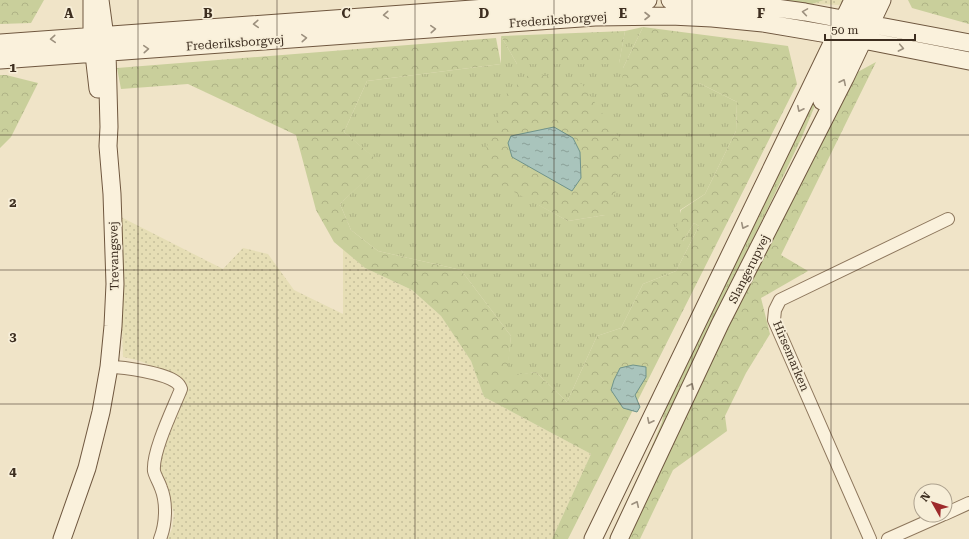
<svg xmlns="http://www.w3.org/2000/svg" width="969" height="539" font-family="'Roboto Serif',serif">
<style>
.farmland{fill:url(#farmland-dots)}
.grass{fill:url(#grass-tufts);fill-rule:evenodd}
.forest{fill:url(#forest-crowns)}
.water{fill:url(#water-ripples);stroke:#6f938a}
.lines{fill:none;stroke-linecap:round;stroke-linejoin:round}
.street-casing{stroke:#8d765c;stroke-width:14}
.secondary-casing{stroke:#6f573f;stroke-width:19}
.street{stroke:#faf1dc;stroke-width:12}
.secondary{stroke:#faf1dc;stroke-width:17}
.oneway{stroke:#9c907e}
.grid{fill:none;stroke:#3d2e20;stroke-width:1;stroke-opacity:0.55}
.labels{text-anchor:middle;stroke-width:3.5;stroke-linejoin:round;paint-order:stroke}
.street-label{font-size:12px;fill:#3d2e20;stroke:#f7eed8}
.grid-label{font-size:13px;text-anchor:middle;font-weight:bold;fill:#3d2e20;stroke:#f7eed8;stroke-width:3.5;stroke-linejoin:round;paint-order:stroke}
</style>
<defs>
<pattern id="farmland-dots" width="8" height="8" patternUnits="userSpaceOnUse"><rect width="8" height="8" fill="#e6deb5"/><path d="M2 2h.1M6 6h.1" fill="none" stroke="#c6bf9b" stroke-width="1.8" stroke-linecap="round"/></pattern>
<pattern id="grass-tufts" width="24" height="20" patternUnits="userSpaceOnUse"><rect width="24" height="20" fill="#c9cf9b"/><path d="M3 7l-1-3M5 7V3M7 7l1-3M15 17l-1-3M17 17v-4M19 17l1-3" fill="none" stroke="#aeb285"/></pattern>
<pattern id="forest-crowns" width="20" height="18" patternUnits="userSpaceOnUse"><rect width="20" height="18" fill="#c9cf9b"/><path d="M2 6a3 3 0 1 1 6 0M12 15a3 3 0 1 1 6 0" fill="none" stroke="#aeb285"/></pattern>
<pattern id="water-ripples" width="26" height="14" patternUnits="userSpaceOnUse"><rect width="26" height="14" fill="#a9c4bc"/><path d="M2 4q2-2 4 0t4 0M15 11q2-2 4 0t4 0" fill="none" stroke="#8ba098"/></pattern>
</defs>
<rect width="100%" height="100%" fill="#f0e4c8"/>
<!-- farmland -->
<path class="farmland" d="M 824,0 L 845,0 L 843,5 L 812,4 Z
M 119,216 L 223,269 L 243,248 L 268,254 L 294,290 L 343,314 L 343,249 L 365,268 L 412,290 L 441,316 L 471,361 L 484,397 L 591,454 L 552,539 L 167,539 L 172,529 L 174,513 L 160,470 L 157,452 L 184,390 L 168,372 L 137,360 L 123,357 Z"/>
<!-- grass -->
<path class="grass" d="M 643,27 L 623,68 L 699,83 L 737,102 L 736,131 L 705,194 L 680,210 L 683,241 L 694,223 L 699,226 L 676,271 L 643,284 L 621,328 L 597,336 L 567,402 L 536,372 L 506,377 L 511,336 L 461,270 L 378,251 L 351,230 L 340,204 L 381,164 L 344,132 L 367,81 L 501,64 L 501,36 L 517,64 L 619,63 L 625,31 ZM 537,204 L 605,215 L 568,221 Z
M 825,74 L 819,96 L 801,139 L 733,281 L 613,539 L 609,539 L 652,446 L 662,422 L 664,410 L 697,340 L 721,293 Z"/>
<!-- forest -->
<path class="forest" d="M 0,0 L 44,0 L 31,23 L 0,24 Z
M 779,0 L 824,0 L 812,4 Z
M 908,0 L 969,0 L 969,24 L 912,8 Z
M 643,27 L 788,46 L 797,84 L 568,539 L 552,539 L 591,454 L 484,397 L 471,361 L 441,316 L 412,290 L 365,268 L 334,242 L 316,210 L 296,135 L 188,84 L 121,89 L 117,68 L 496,38 L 501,64 L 367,81 L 344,132 L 382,164 L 340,204 L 351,230 L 378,251 L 461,270 L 511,336 L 507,376 L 536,372 L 567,402 L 597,336 L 621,328 L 643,284 L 676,271 L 699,226 L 694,223 L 683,241 L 672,244 L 681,210 L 705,194 L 736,131 L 737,102 L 699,83 L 684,100 L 622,83 L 623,68 Z
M 625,31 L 619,64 L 517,64 L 501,36 Z
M 876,62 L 781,255 L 808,271 L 761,298 L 770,334 L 746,373 L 725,416 L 727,431 L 673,470 L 640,539 L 628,539 L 705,371 L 854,74 Z
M 532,72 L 582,84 L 621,140 L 616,191 L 605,215 L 568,221 L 488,178 L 480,165 L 507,93 Z
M 0,75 L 6,75 L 38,83 L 11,137 L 0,148 Z"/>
<!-- water -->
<path class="water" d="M 554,127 L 573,138 L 580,152 L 581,178 L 572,191 L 512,157 L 508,143 L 511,136 Z
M 633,365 L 646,367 L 646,377 L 635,395 L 640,407 L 637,412 L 623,408 L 611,390 L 614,380 L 620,368 Z"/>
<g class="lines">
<!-- street casing -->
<g class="street-casing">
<path id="street" d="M 109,367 C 125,367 164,373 176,382 C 179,384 180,386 181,389 C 173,409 152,452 154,471 C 155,476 159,482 161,488 C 167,503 166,524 160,539
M 945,514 L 969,503
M 870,539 L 774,320 L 775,310 L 780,300 L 948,219
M 888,539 L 942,515"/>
</g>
<!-- secondary casing -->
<g class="secondary-casing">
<path id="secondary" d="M 92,0 L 92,37 L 98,89
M 670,0 L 755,5 L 805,12 L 969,43
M 856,33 C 853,23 863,9 867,0
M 0,43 L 514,6 L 599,1 L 648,0
M 0,60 L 595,17 L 671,16 L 712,18 L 763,23 L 863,40 L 969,61
M 822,101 L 852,34
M 62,539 L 87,468 L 101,412 L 109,367 L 113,326 L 115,284 L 112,194 L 108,146 L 109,127 L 107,52 L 100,0
M 593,539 L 853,0
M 619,539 L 720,324 L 845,78 L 882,0"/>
</g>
<!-- street -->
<use href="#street" class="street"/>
<!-- secondary -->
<use href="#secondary" class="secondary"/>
</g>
<!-- one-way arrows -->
<defs><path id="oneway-chevron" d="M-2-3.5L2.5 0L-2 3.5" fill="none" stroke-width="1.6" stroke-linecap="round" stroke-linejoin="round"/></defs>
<g class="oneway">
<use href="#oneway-chevron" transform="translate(805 12) rotate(-171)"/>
<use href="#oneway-chevron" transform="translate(386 15) rotate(176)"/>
<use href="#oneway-chevron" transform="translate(647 16)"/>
<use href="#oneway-chevron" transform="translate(256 24) rotate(176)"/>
<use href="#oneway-chevron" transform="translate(433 29) rotate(-4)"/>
<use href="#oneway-chevron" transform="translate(304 38) rotate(-4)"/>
<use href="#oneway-chevron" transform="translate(53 39) rotate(176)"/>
<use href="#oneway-chevron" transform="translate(901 48) rotate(11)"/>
<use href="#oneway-chevron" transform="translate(146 49) rotate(-4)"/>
<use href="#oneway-chevron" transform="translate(843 82) rotate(-64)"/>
<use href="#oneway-chevron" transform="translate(800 109) rotate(116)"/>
<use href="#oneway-chevron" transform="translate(744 226) rotate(116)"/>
<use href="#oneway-chevron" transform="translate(691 386) rotate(-65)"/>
<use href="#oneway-chevron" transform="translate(650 421) rotate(116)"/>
<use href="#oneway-chevron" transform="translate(636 504) rotate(-65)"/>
</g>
<!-- grid -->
<path class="grid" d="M 138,0 L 138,539M 277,0 L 277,539M 415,0 L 415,539M 554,0 L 554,539M 692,0 L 692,539M 831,0 L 831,539M 0,135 L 969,135M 0,270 L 969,270M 0,404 L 969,404"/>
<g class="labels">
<!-- street labels -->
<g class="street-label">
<text transform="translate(558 20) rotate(-4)" y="4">Frederiksborgvej</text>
<text transform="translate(235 43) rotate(-4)" y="4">Frederiksborgvej</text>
<text transform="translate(114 256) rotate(-91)" y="4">Trevangsvej</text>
<text transform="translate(749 269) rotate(-63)" y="4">Slangerupvej</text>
<text transform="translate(791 356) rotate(67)" y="4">Hirsemarken</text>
</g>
</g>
<g class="grid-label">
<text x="69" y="18">A</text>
<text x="208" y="18">B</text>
<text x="346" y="18">C</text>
<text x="484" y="18">D</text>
<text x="623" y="18">E</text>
<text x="761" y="18">F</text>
<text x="13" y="72">1</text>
<text x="13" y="207">2</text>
<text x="13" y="341">3</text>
<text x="13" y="476">4</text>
</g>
<!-- north arrow -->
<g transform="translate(933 503) rotate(309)"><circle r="19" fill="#f7eed8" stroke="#ada18e"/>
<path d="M0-3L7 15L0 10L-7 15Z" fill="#9e2a2b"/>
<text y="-6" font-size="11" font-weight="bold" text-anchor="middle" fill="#3d2e20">N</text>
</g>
<!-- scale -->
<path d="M825 34v6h90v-6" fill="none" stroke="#3d2e20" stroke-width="2"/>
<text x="831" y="34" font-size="12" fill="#3d2e20" stroke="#f7eed8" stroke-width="3" paint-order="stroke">50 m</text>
</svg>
